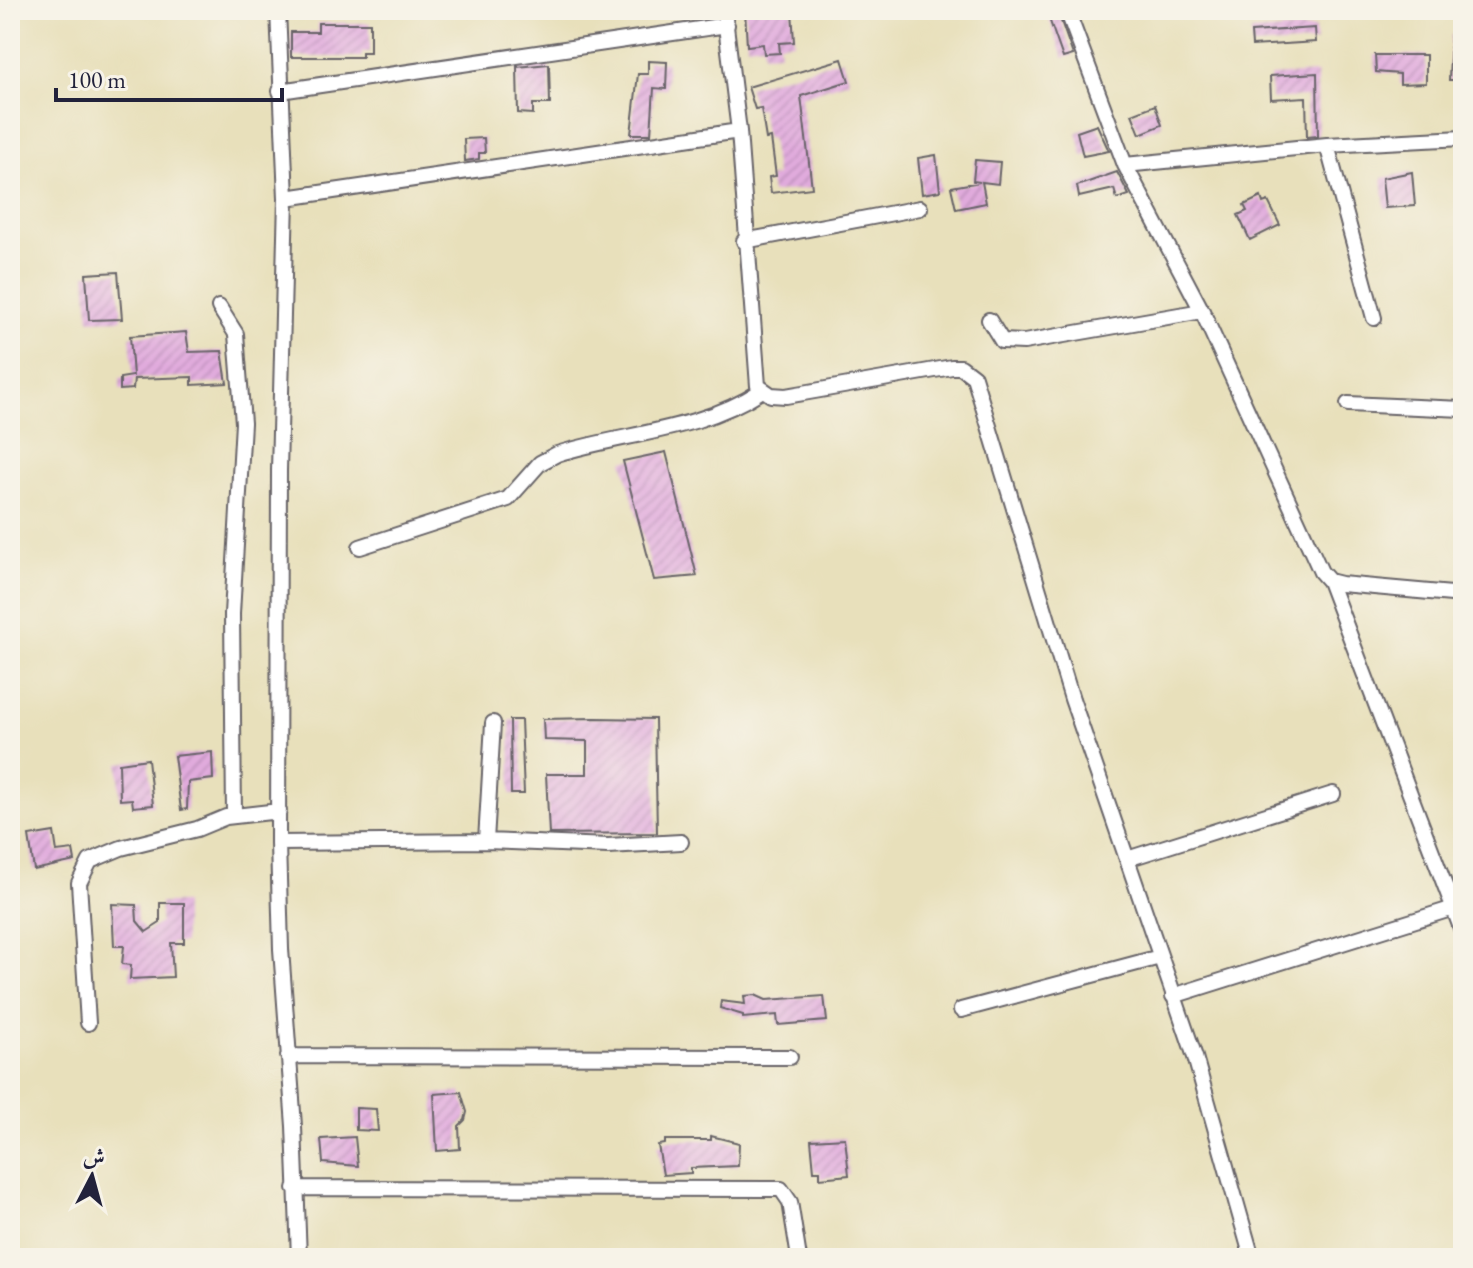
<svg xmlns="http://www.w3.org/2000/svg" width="1473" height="1268" font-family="'EB Garamond',Amiri,serif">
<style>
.building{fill:url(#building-hatch)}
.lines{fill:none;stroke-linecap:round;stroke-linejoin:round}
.street-casing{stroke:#676468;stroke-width:18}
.street{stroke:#fff;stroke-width:14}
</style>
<defs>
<pattern id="building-hatch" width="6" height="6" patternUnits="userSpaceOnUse" patternTransform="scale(2)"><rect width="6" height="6" fill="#e1abdd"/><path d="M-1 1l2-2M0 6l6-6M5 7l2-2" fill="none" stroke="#c193bf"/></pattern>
</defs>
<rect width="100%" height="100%" fill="#f7f3e8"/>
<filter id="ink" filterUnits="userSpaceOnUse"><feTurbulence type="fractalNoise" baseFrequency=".0125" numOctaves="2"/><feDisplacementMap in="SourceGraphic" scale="16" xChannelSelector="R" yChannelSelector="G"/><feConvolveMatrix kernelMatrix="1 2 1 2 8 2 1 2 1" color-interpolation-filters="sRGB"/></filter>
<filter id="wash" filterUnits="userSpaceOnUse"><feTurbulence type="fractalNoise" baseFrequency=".006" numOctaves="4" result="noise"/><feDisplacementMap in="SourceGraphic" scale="32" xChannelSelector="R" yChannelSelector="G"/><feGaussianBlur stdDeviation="1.8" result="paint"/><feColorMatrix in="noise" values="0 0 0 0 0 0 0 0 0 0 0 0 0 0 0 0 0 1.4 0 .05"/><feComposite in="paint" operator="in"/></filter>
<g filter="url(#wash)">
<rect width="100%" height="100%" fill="#e8e0bb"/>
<g id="blocks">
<!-- building -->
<path class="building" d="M 745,10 L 792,10 L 794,42 L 779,43 L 780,53 L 764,54 L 763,44 L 747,46 Z
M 1046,10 L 1057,10 L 1073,55 L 1063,58 Z
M 318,23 L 370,23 L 370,52 L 362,52 L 362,57 L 291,57 L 291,32 L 318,32 Z
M 1315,28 L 1316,42 L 1252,46 L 1251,32 Z
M 1451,35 L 1463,35 L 1463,80 L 1449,80 Z
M 1375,55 L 1426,55 L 1426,83 L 1400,84 L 1400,74 L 1376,72 Z
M 842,59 L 849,81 L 801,96 L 812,188 L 771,193 L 769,177 L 776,176 L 771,138 L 766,139 L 761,108 L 755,109 L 748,87 Z
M 648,61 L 667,62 L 666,89 L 654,88 L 651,134 L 631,134 L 638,74 L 648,74 Z
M 549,64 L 550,104 L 533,104 L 533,114 L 518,113 L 517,67 Z
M 1317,73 L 1318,136 L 1307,137 L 1306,97 L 1271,99 L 1270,76 Z
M 1155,105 L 1162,125 L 1140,134 L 1132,114 Z
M 1097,125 L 1109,151 L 1083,156 L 1077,132 Z
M 484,138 L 485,153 L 479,153 L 479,159 L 465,161 L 464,139 Z
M 936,155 L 940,191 L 922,194 L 918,158 Z
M 975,160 L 1000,162 L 998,184 L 982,182 L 986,203 L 956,209 L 951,187 L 980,182 L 973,181 Z
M 1117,172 L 1129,195 L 1117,199 L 1114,189 L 1079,197 L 1077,186 Z
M 1412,172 L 1415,206 L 1385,208 L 1382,178 Z
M 1261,197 L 1263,203 L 1268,201 L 1280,225 L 1250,240 L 1238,215 L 1247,211 L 1244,205 Z
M 118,272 L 122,319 L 89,320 L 86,274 Z
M 186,332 L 189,352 L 222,351 L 227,383 L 192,385 L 192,377 L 134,379 L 133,389 L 120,390 L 120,378 L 133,376 L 130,336 Z
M 666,452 L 697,576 L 654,580 L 623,461 Z
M 595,718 L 655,719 L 657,833 L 549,834 L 546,774 L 587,774 L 587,741 L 544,740 L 543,719 Z
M 510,720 L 521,720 L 524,794 L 511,794 Z
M 212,752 L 213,779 L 188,782 L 187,809 L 181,810 L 174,756 Z
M 148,759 L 153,805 L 133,807 L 132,799 L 120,800 L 119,763 Z
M 54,832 L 57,852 L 73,850 L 75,861 L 34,870 L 29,836 Z
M 160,903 L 184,903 L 184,943 L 171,943 L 173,977 L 130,979 L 131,965 L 122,964 L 124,946 L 114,946 L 112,904 L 136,905 L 137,921 L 146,932 L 160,923 Z
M 755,995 L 766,1000 L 824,996 L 827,1021 L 778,1025 L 777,1015 L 743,1018 L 743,1015 L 720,1008 L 721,1001 L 745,1004 L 744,996 Z
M 461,1092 L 467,1112 L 465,1120 L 459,1126 L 460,1149 L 437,1151 L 434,1094 Z
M 356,1108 L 376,1109 L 378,1131 L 356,1130 Z
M 711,1136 L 739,1143 L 738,1166 L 691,1168 L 691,1173 L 663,1175 L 658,1145 L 665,1144 L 665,1140 L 711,1140 Z
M 355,1137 L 358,1166 L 323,1163 L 321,1139 Z
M 845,1138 L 849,1175 L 820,1178 L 820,1171 L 814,1171 L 811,1140 Z"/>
</g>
</g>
<g filter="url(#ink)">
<use href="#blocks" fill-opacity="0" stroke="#676468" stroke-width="2"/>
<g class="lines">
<!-- street casing -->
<g class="street-casing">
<path id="street" d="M 278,10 L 286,198 L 279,471 L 278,843 L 281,949 L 294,1126 L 299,1258
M 724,10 L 739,131 L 758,386 L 771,395 L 786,396 L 952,367 L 961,367 L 974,377 L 1072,699 L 1195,1057 L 1252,1258
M 1067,10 L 1125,165 L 1202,311 L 1321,572 L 1329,581 L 1341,584 L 1463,595
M 280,91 L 727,25
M 1327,145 L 1374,318
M 1125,165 L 1327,145 L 1463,138
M 286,198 L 739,131
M 744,241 L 920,208
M 219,307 L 236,334 L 243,423 L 232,614 L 234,816
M 989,320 L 1002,341 L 1024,342 L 1202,311
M 1348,404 L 1463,409
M 360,547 L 508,499 L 540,463 L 557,454 C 625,433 700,431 761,391
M 1329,581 L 1463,933
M 486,841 L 493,723
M 278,843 L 486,841 L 608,846 L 681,842
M 1127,859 L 1333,794
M 1173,996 L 1454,908
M 961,1010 L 1160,957
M 88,1023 L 79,883 L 90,861 L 121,848 L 197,829 L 226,817 L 279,811
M 288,1056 L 790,1057
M 295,1188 L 781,1189 L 790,1202 L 799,1258"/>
</g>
<!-- street -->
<use href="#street" class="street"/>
</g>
</g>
<!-- margin -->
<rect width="1473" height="1268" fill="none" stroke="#f7f3e8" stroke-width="40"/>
<!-- north arrow -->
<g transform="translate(92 1176) rotate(6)" stroke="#f7f3e8" stroke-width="6" paint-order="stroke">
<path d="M0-6L14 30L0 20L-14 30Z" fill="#22223b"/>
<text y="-12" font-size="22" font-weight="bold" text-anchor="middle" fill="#22223b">ش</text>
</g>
<!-- scale -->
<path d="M56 88v12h226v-12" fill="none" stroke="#22223b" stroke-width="4"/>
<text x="68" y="88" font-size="24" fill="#22223b" stroke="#f7f3e8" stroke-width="6" paint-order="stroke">100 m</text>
</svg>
